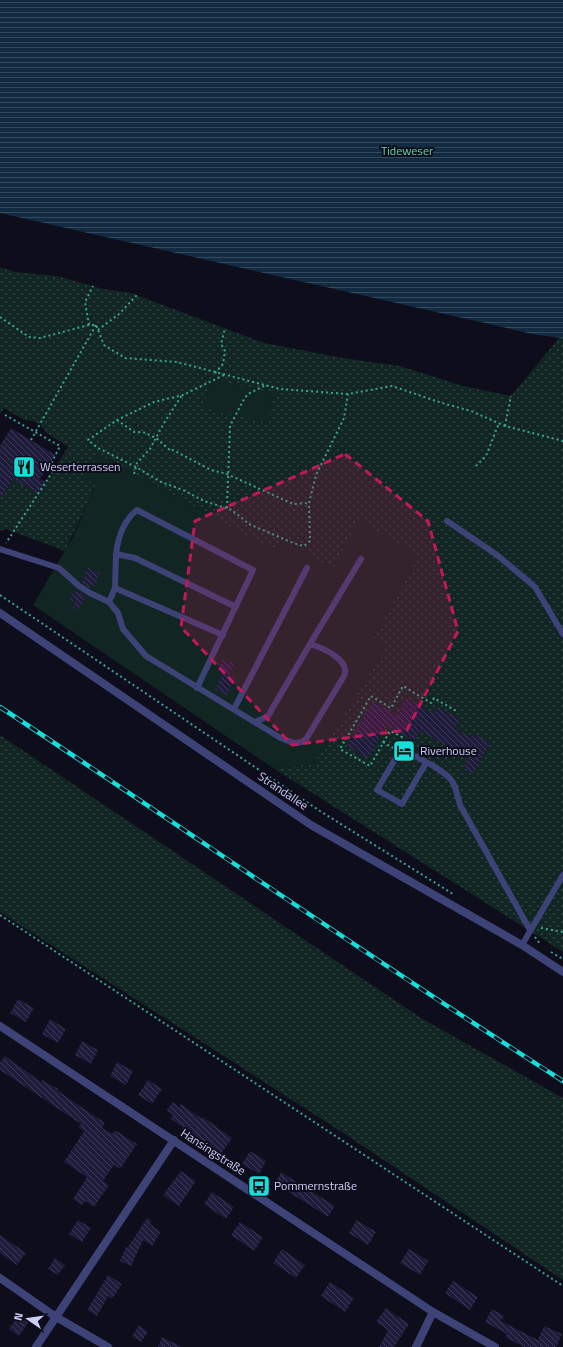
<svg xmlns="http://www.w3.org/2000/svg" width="563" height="1347" font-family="'Titillium Web',sans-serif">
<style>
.grass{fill:url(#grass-dots)}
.park{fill:#112622}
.water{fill:url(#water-rules)}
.building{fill:url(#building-back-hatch)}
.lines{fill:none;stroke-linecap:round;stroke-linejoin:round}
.path{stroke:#39a390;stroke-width:2;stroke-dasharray:2 3;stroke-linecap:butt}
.service{stroke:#3d4277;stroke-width:6}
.minor{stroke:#3d4277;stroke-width:8}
.tertiary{stroke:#3d4277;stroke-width:8}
.rail-casing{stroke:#16deda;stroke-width:4.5}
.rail{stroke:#0e0d1c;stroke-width:3;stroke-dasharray:9;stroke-linecap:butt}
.marked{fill:#c2185b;fill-opacity:0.2;stroke:#c2185b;stroke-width:3;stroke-dasharray:8 5;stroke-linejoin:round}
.labels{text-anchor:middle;stroke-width:4;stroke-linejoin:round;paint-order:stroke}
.park-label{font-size:12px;fill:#62d2a9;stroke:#0e0d1c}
.poi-label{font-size:12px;fill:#cecefa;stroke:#0e0d1c;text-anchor:start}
.street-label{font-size:12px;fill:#cecefa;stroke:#0e0d1c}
</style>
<defs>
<pattern id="grass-dots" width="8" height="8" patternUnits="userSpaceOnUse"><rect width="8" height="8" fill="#112622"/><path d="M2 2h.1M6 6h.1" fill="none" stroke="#324443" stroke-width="1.8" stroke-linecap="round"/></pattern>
<pattern id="water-rules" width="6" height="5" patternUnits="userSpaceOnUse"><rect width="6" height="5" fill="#122b41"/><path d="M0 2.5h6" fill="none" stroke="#33495d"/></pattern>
<pattern id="building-back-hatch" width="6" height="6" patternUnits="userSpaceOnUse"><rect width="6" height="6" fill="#1e1b3b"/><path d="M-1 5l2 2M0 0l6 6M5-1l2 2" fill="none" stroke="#3e3b58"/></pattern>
</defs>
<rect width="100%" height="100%" fill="#0e0d1c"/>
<!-- grass -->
<path class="grass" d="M 0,267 L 15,272 L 57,276 L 103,289 L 131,293 L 264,343 L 343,358 L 400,366 L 463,386 L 511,396 L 560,337 L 563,338 L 563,952 L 273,768 L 314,764 L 386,647 L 373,638 L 419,556 L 332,569 L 283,538 L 275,551 L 98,454 L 96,485 L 65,551 L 6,529 L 0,531 L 0,500 L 13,479 L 38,494 L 68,447 L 47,433 L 41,425 L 33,421 L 24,420 L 4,408 L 0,414 Z
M 0,735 L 421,1018 L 563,1098 L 563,1280 L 351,1138 L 0,912 Z"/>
<!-- park -->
<path class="park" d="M 210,379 L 275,393 L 268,423 L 204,408 Z
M 98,454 L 275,551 L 283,538 L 332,569 L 359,519 L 419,556 L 373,638 L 386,647 L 314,764 L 273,768 L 33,605 L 73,537 L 96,485 L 85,479 Z"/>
<!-- water -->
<path class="water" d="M 0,0 L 563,0 L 563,338 L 537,335 L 0,213 Z"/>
<!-- building -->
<path class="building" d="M 11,428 L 55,455 L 40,479 L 45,482 L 38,494 L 13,479 L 0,500 L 0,446 Z
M 88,568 L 100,573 L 95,586 L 91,585 L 90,588 L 82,583 Z
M 74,591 L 78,593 L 79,591 L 86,596 L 78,610 L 73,608 L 75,602 L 70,599 Z
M 222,659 L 234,664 L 229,675 L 217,670 Z
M 223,672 L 235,678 L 227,696 L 215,690 Z
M 406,698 L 434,714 L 438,707 L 460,719 L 455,728 L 472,738 L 474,734 L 490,743 L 473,773 L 463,768 L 468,758 L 420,731 L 414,741 L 387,725 L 368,758 L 347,746 L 372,701 L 397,715 Z
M 18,999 L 34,1008 L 26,1022 L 10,1013 Z
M 50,1019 L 66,1029 L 58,1043 L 42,1034 Z
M 82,1041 L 98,1050 L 91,1064 L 75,1055 Z
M 5,1056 L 41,1082 L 42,1080 L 58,1089 L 57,1090 L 74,1102 L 105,1123 L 102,1128 L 112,1134 L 115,1130 L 137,1144 L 120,1169 L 114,1165 L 103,1181 L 109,1185 L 94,1207 L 85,1201 L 82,1205 L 73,1199 L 87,1177 L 64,1162 L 84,1131 L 78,1127 L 81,1124 L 0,1070 L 0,1063 Z
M 117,1062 L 133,1071 L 126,1085 L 110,1076 Z
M 148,1080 L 162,1089 L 152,1104 L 138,1095 Z
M 173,1102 L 179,1107 L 181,1104 L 202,1119 L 203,1117 L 232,1138 L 221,1154 L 171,1119 L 173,1115 L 167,1110 Z
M 250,1151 L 266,1161 L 259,1174 L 242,1164 Z
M 181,1171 L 196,1181 L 179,1206 L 163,1195 Z
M 281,1172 L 335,1206 L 328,1217 L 275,1183 Z
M 212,1192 L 234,1207 L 226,1219 L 204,1204 Z
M 147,1218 L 151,1220 L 150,1224 L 161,1232 L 152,1246 L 143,1240 L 131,1266 L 120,1261 L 126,1247 L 128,1247 Z
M 78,1220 L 91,1228 L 82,1242 L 69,1234 Z
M 357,1220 L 376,1232 L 368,1245 L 349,1233 Z
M 240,1222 L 263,1237 L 254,1251 L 231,1235 Z
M 0,1235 L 26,1253 L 17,1265 L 0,1253 Z
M 282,1249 L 305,1265 L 296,1278 L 273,1263 Z
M 409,1249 L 428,1261 L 420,1275 L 400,1263 Z
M 55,1258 L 65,1265 L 58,1275 L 48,1269 Z
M 108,1275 L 122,1284 L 112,1299 L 108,1296 L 97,1316 L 87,1310 Z
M 453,1281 L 478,1297 L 470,1310 L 445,1293 Z
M 330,1282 L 354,1298 L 345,1312 L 321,1296 Z
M 386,1308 L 409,1324 L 394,1347 L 379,1347 L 388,1330 L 376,1322 Z
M 492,1309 L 504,1316 L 501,1321 L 538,1340 L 544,1326 L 562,1334 L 556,1347 L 524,1347 L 505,1337 L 507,1334 L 485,1322 Z
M 18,1316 L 28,1323 L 19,1336 L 9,1329 Z
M 139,1325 L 148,1332 L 141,1342 L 132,1336 Z
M 162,1337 L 182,1347 L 158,1347 Z"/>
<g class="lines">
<!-- path -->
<path class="path" d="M 0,317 L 29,337 L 40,338 L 89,325 L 96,325 L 104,345 L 125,358 L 177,362 L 280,389 L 348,394 L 392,386 L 442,403 L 471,411 L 505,426 L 563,441
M 89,325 L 85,302 L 93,286
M 98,330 L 119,314 L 137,295
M 215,373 L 223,364 L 225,351 L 221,344 L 225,328
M 224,375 L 183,395 L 154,402 L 117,420 L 88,440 L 98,448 L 136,467 L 161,482 L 183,490 L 204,501 L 232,510 L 249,524 L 293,543 L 304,546 L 310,541 L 309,503 L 316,475 L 344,418 L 348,394
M 5,415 L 60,446 L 50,466 L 55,468 L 6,543
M 117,420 L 134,432 L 143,432 L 156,438 L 171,451 L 173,450 L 211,470 L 227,474 L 293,504 L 309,503
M 505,426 L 511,396
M 31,440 L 96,325
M 476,466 L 486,456 L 499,423
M 134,474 L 137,463 L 150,449 L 164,423 L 182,395
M 227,508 L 230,426 L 244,399 L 248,394 L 264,386
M 0,595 L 320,811 L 453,894
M 383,742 L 393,748
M 400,742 L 402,737 L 390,731 L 370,766 L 340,749 L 371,696 L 391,708 L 403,686 L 431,703 L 434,698 L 458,712
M 0,915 L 563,1286
M 541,928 L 563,932
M 535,937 L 541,945
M 551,952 L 563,959"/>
<!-- service -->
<path class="service" d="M 447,521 L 497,555 L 535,587 L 563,634
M 0,549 L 59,568 L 79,586 L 90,593 L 109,602 L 118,613 L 123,629 L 146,656 L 279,737 C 288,741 297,747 306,739 L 344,676 C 351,660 323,648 310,644 L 268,716 L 255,722
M 116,554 C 118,537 123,521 137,510 L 253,570 L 197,688
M 115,588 L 223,635
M 109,602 L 115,588 L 116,554 L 135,558 L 236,607
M 310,644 L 361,559
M 234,709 L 307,568
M 426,763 L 402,804 L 377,790 L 401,749 C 416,757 442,768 452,781 C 456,787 458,798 460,805 L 530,930
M 522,945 L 563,875"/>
<!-- minor -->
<path class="minor" d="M 0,613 L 311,825 L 522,945 L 563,972
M 0,1278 L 56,1317 L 108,1347
M 36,1347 L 174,1140
M 416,1347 L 433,1312"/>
<!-- tertiary -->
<path class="tertiary" d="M 0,1026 L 433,1312 L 495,1347"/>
<!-- rail casing -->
<g class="rail-casing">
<path id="rail" d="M 0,707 C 188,831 373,960 563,1081"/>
</g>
<!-- rail -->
<use href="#rail" class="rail"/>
</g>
<!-- marked area -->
<path class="marked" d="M 345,454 L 428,521 L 458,631 L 407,730 L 292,745 L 181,627 L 195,521 Z"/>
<!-- icons -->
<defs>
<g id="restaurant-square" transform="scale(1.15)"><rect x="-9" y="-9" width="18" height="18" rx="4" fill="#16deda" stroke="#0e0d1c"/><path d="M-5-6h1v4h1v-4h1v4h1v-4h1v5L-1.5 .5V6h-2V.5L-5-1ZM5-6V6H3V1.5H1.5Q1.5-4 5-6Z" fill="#111"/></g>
<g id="hotel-square" transform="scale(1.15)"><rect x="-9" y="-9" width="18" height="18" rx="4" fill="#16deda" stroke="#0e0d1c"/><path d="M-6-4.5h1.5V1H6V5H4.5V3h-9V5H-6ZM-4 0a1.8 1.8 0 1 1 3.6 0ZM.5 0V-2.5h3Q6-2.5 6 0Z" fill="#111"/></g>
<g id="bus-square" transform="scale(1.15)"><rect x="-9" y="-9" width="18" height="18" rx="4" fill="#16deda" stroke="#0e0d1c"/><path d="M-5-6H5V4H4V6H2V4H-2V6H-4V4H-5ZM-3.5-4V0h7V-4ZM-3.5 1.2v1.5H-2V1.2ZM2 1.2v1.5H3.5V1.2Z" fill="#111"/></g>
</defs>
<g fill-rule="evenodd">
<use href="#restaurant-square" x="24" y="467"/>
<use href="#hotel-square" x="404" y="751"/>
<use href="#bus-square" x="259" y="1186"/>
</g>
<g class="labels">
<!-- park labels -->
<g class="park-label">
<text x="407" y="155">Tideweser</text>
</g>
<!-- poi labels -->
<g class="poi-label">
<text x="40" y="471">Weserterrassen</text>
<text x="420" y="755">Riverhouse</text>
<text x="274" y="1190">Pommernstraße</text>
</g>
<!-- street labels -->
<g class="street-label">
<text transform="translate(283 791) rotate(34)" y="4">Strandallee</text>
<text transform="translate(213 1152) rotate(33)" y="4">Hansingstraße</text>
</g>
</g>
<!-- north arrow -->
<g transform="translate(28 1319) rotate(283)" stroke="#0e0d1c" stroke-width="3" paint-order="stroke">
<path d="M0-3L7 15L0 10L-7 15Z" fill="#cecefa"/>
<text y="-6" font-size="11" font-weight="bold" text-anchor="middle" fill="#cecefa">N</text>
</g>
</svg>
